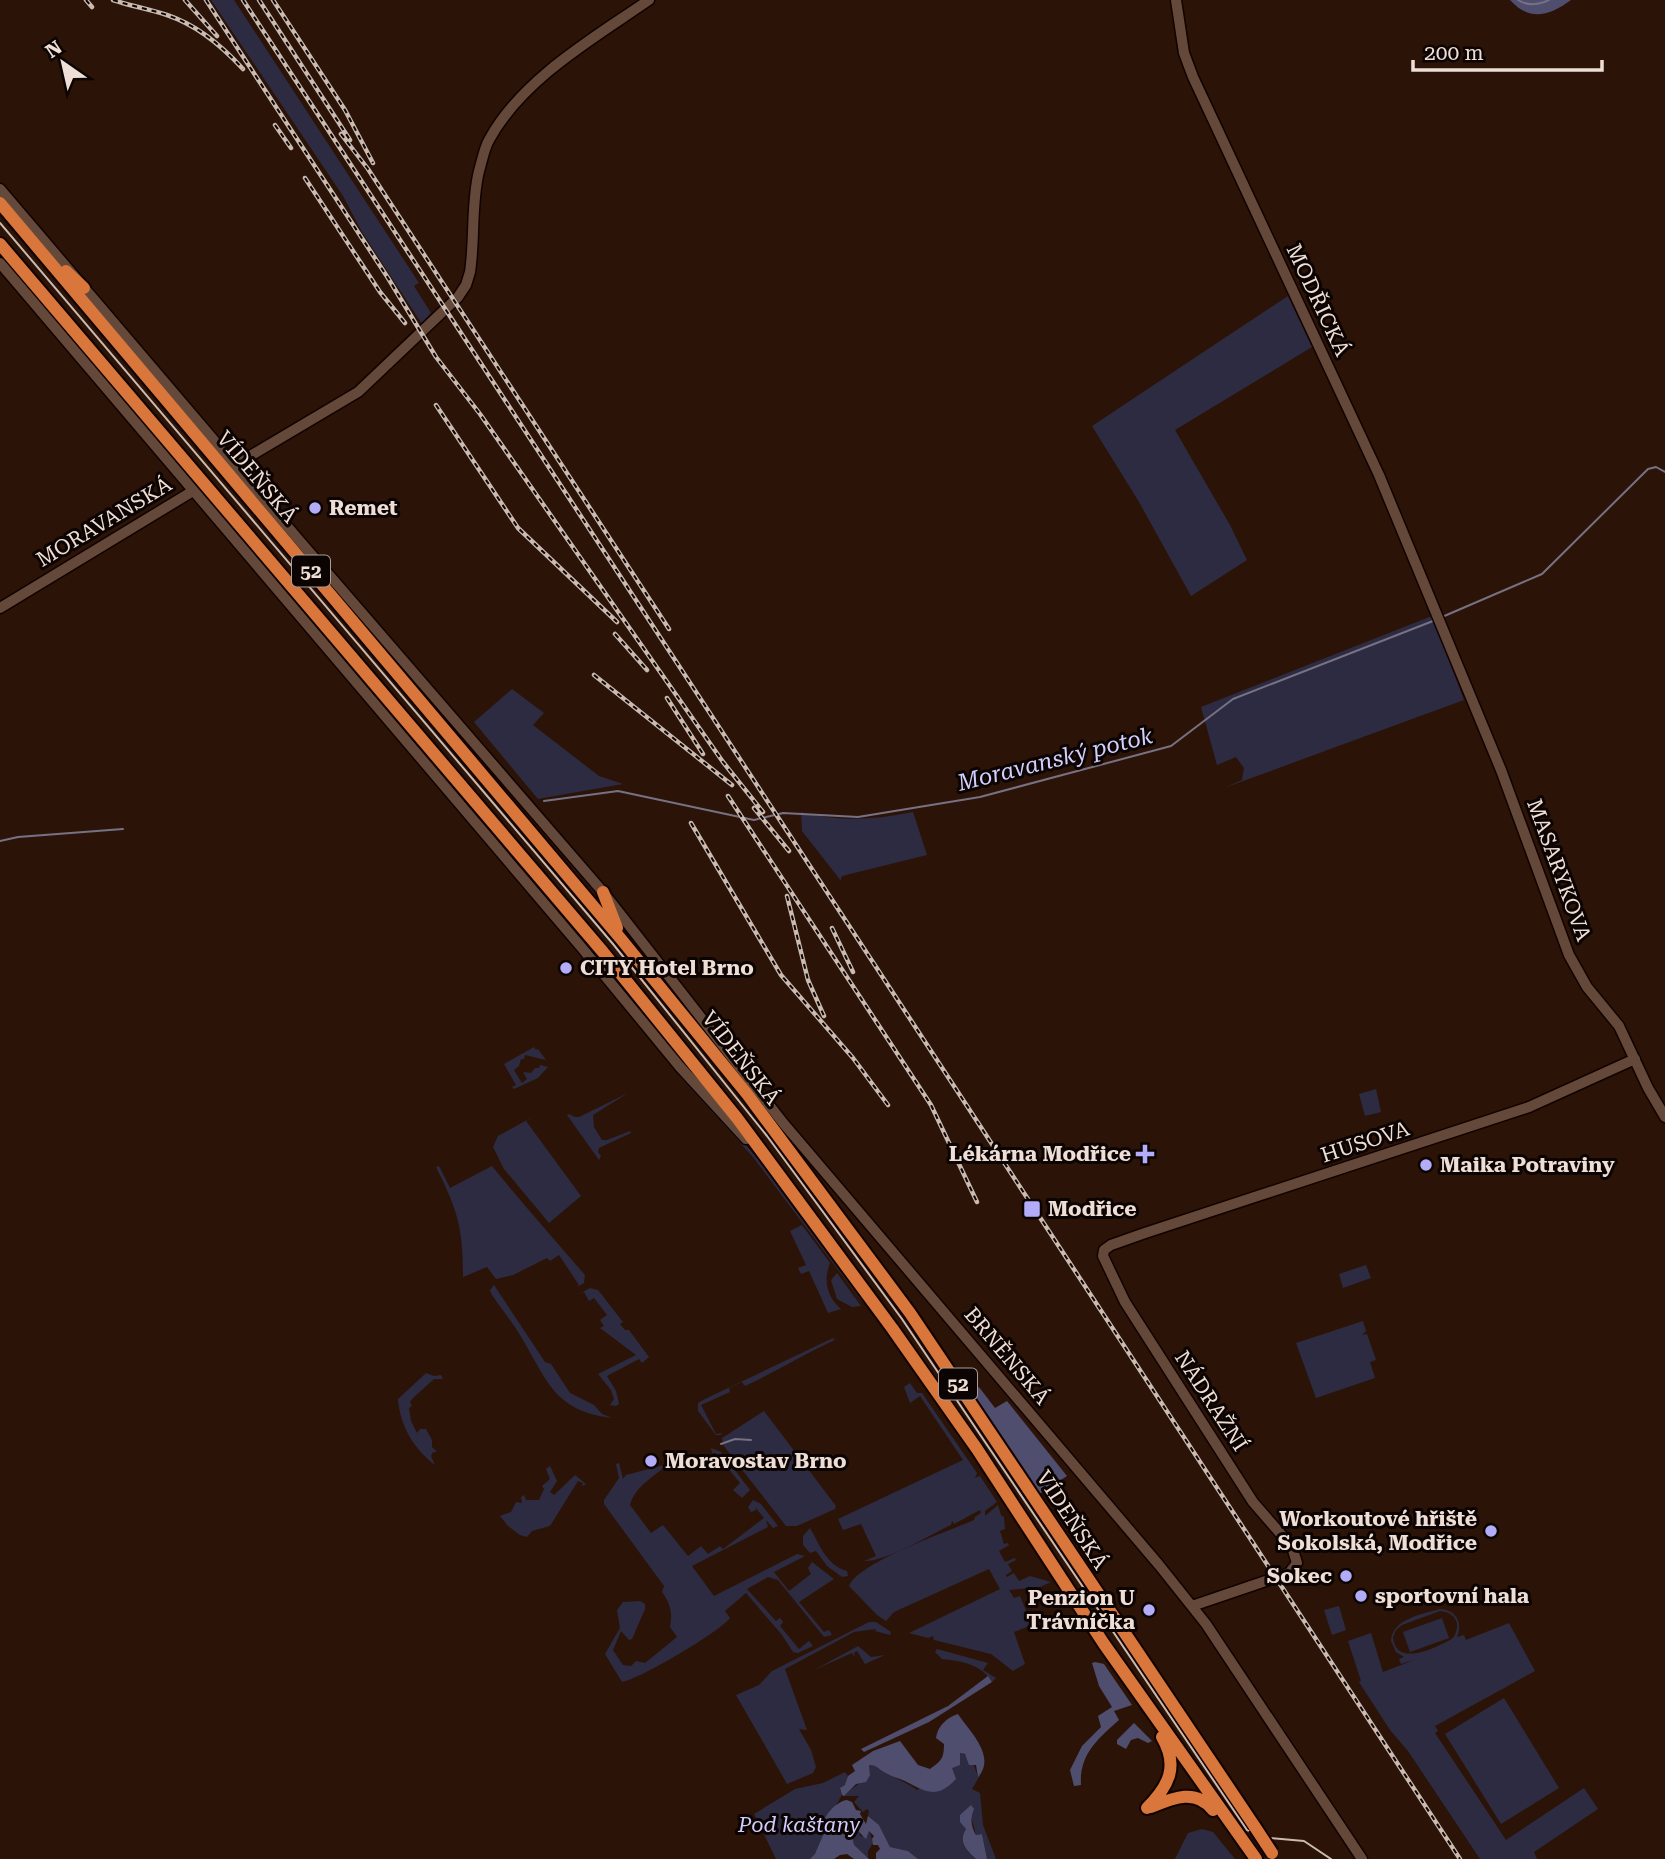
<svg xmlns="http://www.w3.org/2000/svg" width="1665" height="1859" font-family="'Roboto Serif',serif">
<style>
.green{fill:#2d2b41;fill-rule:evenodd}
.forest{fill:#504e6e}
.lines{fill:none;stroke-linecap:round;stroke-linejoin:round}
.stream{stroke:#777183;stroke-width:2}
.secondary-casing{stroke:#120200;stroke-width:13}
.highway-casing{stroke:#120200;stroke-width:16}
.secondary{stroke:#64493b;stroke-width:10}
.highway{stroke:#d9763b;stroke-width:12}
.tram{stroke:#cbbab0;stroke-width:2}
.rail-casing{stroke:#cbbab0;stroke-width:4.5}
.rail{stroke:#0c0402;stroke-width:2;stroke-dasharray:5;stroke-linecap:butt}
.secondary-bridge-casing{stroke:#120200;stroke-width:13;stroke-linecap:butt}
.highway-bridge-casing{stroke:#120200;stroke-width:16;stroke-linecap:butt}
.secondary-bridge{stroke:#64493b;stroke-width:10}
.highway-bridge{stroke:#d9763b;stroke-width:12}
.poi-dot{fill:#b3adf9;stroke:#0c0402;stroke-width:2.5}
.labels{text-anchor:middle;stroke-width:6;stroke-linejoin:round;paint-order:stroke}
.shield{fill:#0c0402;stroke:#aa9d96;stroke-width:2}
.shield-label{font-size:19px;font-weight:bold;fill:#eeded5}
.street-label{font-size:21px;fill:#eeded5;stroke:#0c0402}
.poi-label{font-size:21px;font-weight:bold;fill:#eeded5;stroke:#0c0402;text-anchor:start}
.park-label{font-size:21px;font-style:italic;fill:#cfcdfc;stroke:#0c0402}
.water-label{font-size:23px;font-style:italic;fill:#d1cffe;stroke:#0c0402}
</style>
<rect width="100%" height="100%" fill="#2b1407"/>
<!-- green -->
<path class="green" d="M 211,0 L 234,0 L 419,283 L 414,286 L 431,313 L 422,324 L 362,232 L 343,196 Z
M 1288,296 L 1312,347 L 1175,430 L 1230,525 L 1247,560 L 1191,596 L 1139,502 L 1092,426 Z
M 1432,616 L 1464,700 L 1224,788 L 1242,780 L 1244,768 L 1236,757 L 1217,765 L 1201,707 Z
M 512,689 L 544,713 L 533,725 L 599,776 L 623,784 L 538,799 L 474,722 Z
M 801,812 C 839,822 875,820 913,812 L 927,855 L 846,875 L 841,877 L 841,881 L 802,831 Z
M 573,931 L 577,931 L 705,1090 Z
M 534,1047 L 536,1050 L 538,1049 L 546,1060 L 525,1055 L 524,1059 L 521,1059 L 519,1066 L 514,1070 L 522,1083 L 527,1079 L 523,1072 L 531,1073 L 535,1068 L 539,1068 L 540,1065 L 548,1067 L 538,1078 L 514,1089 L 512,1087 L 516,1085 L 504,1064 Z
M 679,1076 L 684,1077 L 761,1162 L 860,1295 L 863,1303 L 753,1157 Z
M 1376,1089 L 1381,1112 L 1365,1116 L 1359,1094 Z
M 628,1093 L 593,1115 L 594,1127 L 602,1140 L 607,1140 L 630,1131 L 631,1133 L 599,1148 L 598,1152 L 601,1156 L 599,1160 L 567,1115 L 569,1114 L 575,1117 L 579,1117 Z
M 538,1114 L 526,1121 L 581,1196 L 549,1223 L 504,1169 L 493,1147 L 498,1136 Z
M 439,1166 L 450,1188 L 492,1166 C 523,1204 553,1238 585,1275 L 584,1283 L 575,1288 L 579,1285 L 559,1255 L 550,1261 L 547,1258 L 513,1275 L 496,1279 L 487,1267 L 463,1277 C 463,1228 458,1211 436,1167 Z
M 802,1225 L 830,1263 C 823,1280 827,1297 841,1309 L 828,1313 L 809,1271 L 801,1274 L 798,1268 L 806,1265 L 790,1231 Z
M 1366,1265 L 1371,1278 L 1343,1288 L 1339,1274 Z
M 837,1273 L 861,1306 L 852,1307 L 837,1299 L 831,1280 Z
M 494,1285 L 545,1362 L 551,1364 L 570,1393 L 594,1405 L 602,1414 L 612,1418 C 556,1411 548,1383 523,1340 C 514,1324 502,1310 492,1295 L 490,1290 Z
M 590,1288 L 598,1290 L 623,1322 L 620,1324 L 625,1330 L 629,1330 L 649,1357 L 642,1363 L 639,1359 L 607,1376 L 616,1391 L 619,1404 L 616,1406 L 610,1405 L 614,1399 L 611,1390 L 598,1374 L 636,1355 L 600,1328 L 604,1326 L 600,1320 L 607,1315 L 594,1298 L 589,1301 L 584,1292 L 579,1294 Z
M 1363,1321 L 1366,1331 L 1362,1335 L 1367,1334 L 1376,1360 L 1370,1362 L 1375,1378 L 1316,1398 L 1296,1343 Z
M 833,1338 L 834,1340 L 839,1338 C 806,1353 777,1371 745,1386 L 742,1382 L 729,1388 L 730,1392 L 701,1405 L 716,1434 L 723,1433 L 720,1435 L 716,1435 L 698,1411 L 698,1403 L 705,1399 Z
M 426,1373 L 434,1376 L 441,1375 L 443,1379 L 434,1379 L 413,1398 L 410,1402 L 412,1406 L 409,1408 L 411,1421 L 417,1433 L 420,1429 L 426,1429 L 432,1440 L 432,1447 L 437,1452 L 433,1452 L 431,1456 L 435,1465 C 414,1449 400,1426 398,1399 Z
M 910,1383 L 917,1393 L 922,1393 L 977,1473 L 975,1478 L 980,1476 L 997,1502 L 985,1511 L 985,1516 L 998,1505 L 1001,1515 L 1004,1517 L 1005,1529 L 1000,1531 L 1004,1544 L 1008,1543 L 1009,1545 L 999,1551 L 1005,1562 L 1015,1558 L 1016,1560 L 1008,1564 L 1012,1571 L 1006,1575 L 1007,1577 L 1014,1573 L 1019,1581 L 1030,1576 L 1051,1582 L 1040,1587 L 1009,1590 L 1014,1598 L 1020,1596 L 1032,1625 L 1014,1632 L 1025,1664 L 1013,1671 L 991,1654 L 934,1640 L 933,1636 L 928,1638 L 909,1633 L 1000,1589 L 989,1569 L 894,1612 L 886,1621 L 877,1615 L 849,1586 C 860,1561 950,1531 974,1520 L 975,1517 L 981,1513 L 980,1510 L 954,1524 L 952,1521 L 951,1525 C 930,1535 885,1562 864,1561 L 876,1556 L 861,1524 L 843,1530 L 838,1519 L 963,1460 L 920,1396 L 910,1403 L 904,1387 Z
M 764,1411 L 836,1506 L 835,1509 L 797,1526 L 786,1526 L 723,1445 L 722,1438 Z
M 711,1448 L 721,1452 L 750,1490 L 742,1498 L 733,1490 L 740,1483 L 716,1453 L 712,1453 Z
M 619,1463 L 623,1479 L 626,1475 L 668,1464 C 655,1476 635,1486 630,1505 L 651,1533 L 663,1525 L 688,1556 L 701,1546 L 708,1554 L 720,1546 L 723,1549 L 764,1518 L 755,1507 L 756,1510 L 751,1512 L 748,1507 L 753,1500 L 761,1504 L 778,1526 L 773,1528 L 766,1520 L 768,1527 L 692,1566 L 714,1596 L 797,1554 L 805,1556 L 774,1572 L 789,1591 L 811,1574 L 808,1568 L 812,1562 L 834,1579 L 799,1602 L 824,1632 L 829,1630 L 832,1635 L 824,1637 L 778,1580 L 768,1577 L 747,1589 L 776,1621 L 780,1618 L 783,1622 L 780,1626 L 799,1649 L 809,1641 L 813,1646 L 798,1653 L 793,1652 L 782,1635 L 746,1593 L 725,1611 L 730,1618 C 721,1631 640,1679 622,1682 L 605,1654 L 620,1628 L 617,1610 L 623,1602 L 640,1601 L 645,1604 L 645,1609 L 632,1639 L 629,1640 L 621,1631 L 613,1650 L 623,1665 L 631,1666 L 636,1661 L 645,1663 L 677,1637 L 670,1627 C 673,1613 670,1603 662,1592 L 664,1586 L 604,1504 L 604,1500 L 619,1478 L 616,1464 Z
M 550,1466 L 557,1481 L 550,1492 L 554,1495 L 575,1475 L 586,1484 L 582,1486 L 583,1483 L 578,1481 L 550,1526 L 532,1531 L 527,1537 L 520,1535 L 508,1526 L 500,1516 L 511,1512 L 516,1502 L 522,1503 L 521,1497 L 524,1495 L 526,1500 L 539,1500 L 544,1489 L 542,1486 L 550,1479 L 546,1469 Z
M 810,1528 C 820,1545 826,1565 847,1571 L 848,1576 L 842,1577 L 827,1566 L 816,1551 L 810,1553 L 803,1545 L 803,1536 Z
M 1339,1606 L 1346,1630 L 1332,1635 L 1324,1610 Z
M 1440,1609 C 1456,1610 1463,1622 1457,1637 L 1464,1635 L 1466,1640 L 1509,1623 L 1535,1671 L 1435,1726 L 1438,1731 L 1435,1733 L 1506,1840 L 1584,1788 L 1598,1809 L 1534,1852 L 1537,1859 L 1480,1859 L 1408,1751 L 1390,1730 L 1359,1682 L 1361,1681 L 1348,1641 L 1371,1633 L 1383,1672 L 1414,1660 L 1401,1664 L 1399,1659 L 1404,1657 L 1396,1652 L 1391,1641 C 1392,1619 1422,1614 1440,1609 ZM 1440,1611 C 1456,1612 1462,1625 1453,1638 C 1437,1648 1395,1668 1393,1637 L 1396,1630 L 1402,1625 Z
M 1442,1618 L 1449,1638 L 1410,1652 L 1403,1632 Z
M 869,1622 L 876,1622 L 891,1632 L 890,1635 L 875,1631 L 876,1629 L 854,1632 L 785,1669 L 807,1730 L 799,1729 L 811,1750 L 816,1767 L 813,1773 L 787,1784 L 736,1695 L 759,1685 L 772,1671 Z
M 858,1646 L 871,1657 L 885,1655 L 865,1664 L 857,1651 L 854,1653 L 855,1657 L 852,1653 L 816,1669 Z
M 937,1649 L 988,1663 L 983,1670 L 996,1678 L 992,1682 C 981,1664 961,1661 942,1659 L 935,1652 Z
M 1504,1698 L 1559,1788 L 1501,1824 L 1445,1734 Z
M 960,1753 C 973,1756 974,1767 978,1776 L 982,1772 L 972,1789 L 980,1793 L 983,1825 L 996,1859 L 987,1859 L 982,1834 L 976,1835 L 971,1816 L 964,1824 L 966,1829 C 958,1842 966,1851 976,1859 L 918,1859 L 908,1851 L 890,1847 L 879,1825 L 868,1816 L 869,1811 L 867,1809 L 863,1812 L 854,1802 L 859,1796 L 844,1796 C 852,1787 862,1783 870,1775 L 869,1765 L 876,1765 C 888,1776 903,1780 917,1790 L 952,1768 Z
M 845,1772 L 848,1776 L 846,1785 L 840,1789 L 842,1795 L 835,1807 L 825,1859 L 776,1859 L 754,1814 L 795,1789 L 823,1783 Z
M 857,1829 L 861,1837 L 869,1830 L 873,1843 L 868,1851 L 868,1858 L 854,1846 L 851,1830 Z
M 1202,1829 L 1213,1832 L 1235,1859 L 1175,1859 L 1188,1833 Z"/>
<!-- forest -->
<path class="forest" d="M 1510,0 L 1571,0 C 1549,16 1530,22 1510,0 Z
M 979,1387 L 995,1408 L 1007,1401 L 1067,1476 L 1038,1495 L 971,1393 Z
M 1095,1662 L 1104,1664 L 1132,1705 L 1114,1711 L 1119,1720 C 1098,1739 1079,1754 1081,1785 L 1074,1786 L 1070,1770 L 1082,1746 L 1101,1727 L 1098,1716 L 1112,1707 L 1099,1686 L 1092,1663 Z
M 988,1676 L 992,1682 L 929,1722 L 864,1752 L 861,1749 L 948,1706 Z
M 958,1714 C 969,1731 997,1756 978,1777 L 976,1765 L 969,1765 L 965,1754 L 960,1753 L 960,1765 L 952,1768 L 956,1779 C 934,1803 922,1788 900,1779 C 894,1777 889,1775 884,1772 C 877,1768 877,1765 869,1765 L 870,1775 L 866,1782 L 856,1784 L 844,1796 L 842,1795 L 840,1788 L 845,1785 L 848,1776 L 855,1771 L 852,1765 L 873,1751 L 900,1741 L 918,1765 L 930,1769 C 941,1761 944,1759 944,1744 L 936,1738 C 937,1727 947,1717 958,1714 Z
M 1134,1723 L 1152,1741 L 1148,1743 L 1138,1738 L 1131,1740 L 1126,1749 L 1117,1744 L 1117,1740 Z
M 847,1800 L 852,1802 L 856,1810 L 861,1811 L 860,1814 L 866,1824 L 868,1816 L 879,1825 L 890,1847 L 908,1851 L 918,1859 L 876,1859 L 876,1853 L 880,1849 L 878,1845 L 873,1845 L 872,1839 L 874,1836 L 869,1831 L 866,1839 L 856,1829 L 851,1831 L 854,1845 L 869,1859 L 854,1859 L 847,1854 L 840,1855 L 834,1859 L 810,1859 L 815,1854 L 824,1833 L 815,1828 L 815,1825 L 824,1821 C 827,1812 838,1801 847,1800 Z
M 971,1805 L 974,1809 C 970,1818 971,1827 976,1835 L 982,1834 L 987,1859 L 976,1859 C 966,1850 958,1842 966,1829 L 960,1822 L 960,1815 Z"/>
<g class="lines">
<!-- stream -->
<path class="stream" d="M 1518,0 C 1527,6 1540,5 1549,0
M 1442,617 L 1542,574 L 1648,469 L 1656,467 L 1665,472
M 544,801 L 618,791 L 754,820 L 783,813 L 858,817 L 980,797 L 1171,746 L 1233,699 L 1433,621
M 0,841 L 18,837 L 123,829
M 721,1444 L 735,1439 L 751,1440"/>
<!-- secondary casing -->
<g class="secondary-casing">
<path id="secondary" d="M 1176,0 L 1184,53 L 1193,77 L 1379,475 L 1501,770 L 1569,955 L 1587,987 L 1619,1026 L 1648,1088 L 1665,1117
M 0,189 L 298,539 L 603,892 L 784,1124 L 1159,1565 L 1206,1624 L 1362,1859
M 0,263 L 582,948 L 680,1067 L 746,1139
M 235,465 L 358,392 L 458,297 L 466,285 L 470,272 C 475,239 471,203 479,171 C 482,161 484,149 489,140 C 522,79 594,38 649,0
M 0,608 L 193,491
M 1289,1573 L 1297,1563 L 1292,1547 L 1253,1502 L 1125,1302 L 1103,1256 L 1104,1250 L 1111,1245 L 1145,1233 L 1529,1107 L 1635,1059
M 1192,1606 L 1251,1586"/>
</g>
<!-- highway casing -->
<g class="highway-casing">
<path id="highway" d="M 0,203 L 621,939 L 747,1094 L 910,1313 L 1255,1827
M 0,244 L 603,952 L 737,1118 L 892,1328 L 977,1449 L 1104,1644 L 1256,1859
M 66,271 L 84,288
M 603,892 L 617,928
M 1151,1807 C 1173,1798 1196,1788 1213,1810
M 1147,1808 C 1169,1786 1179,1766 1162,1737"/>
</g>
<!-- secondary -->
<use href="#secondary" class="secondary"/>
<!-- highway -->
<use href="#highway" class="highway"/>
<!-- tram -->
<path class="tram" d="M 0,223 L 613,944 L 767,1136 L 902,1319 L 1247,1830 L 1258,1837 L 1304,1841 L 1331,1859"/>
<!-- rail casing -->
<g class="rail-casing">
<path id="rail" d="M 86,0 L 92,7
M 113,0 C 131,6 149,9 167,15 C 197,25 222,46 243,69
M 185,0 L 217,36
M 206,0 L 388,278 L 436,357 L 480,414 L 723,762 L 763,812
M 243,0 L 1460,1859
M 259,0 L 350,140
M 273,0 L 345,110 L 373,163
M 275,125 L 291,148
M 341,134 L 368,169 L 669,629
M 305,178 L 380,292 L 405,323
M 436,405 L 518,528 L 617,622
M 615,634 L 647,670
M 594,675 L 732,785
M 667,698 L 703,754
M 728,796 L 931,1105 L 977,1202
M 754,808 L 789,851
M 691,823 L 781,975 L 853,1058 L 888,1105
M 787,896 L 808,980 L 824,1016
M 832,928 L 853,972"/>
</g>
<!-- rail -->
<use href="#rail" class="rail"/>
<!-- secondary-bridge casing -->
<g class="secondary-bridge-casing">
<path id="secondary-bridge" d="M 1251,1586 L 1289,1573"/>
</g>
<!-- highway-bridge casing -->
<g class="highway-bridge-casing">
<path id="highway-bridge" d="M 1255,1827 L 1272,1853"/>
</g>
<!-- secondary-bridge -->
<use href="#secondary-bridge" class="secondary-bridge"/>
<!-- highway-bridge -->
<use href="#highway-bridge" class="highway-bridge"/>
</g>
<!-- markers -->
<g class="poi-dot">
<circle cx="315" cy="508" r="7"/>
<circle cx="566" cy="968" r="7"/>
<path d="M1141.5 1143.5h7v7h7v7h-7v7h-7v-7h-7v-7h7z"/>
<circle cx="1426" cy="1165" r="7"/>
<rect x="1023" y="1200" width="18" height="18" rx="3.5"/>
<circle cx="651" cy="1461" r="7"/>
<circle cx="1491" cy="1531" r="7"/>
<circle cx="1346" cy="1576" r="7"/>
<circle cx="1361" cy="1596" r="7"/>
<circle cx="1149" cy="1610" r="7"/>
</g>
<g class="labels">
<!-- shield labels -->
<g class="shield">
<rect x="292" y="555.5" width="38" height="31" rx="5"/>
<rect x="939" y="1368.5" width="38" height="31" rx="5"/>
</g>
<g class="shield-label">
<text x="311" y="578">52</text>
<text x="958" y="1391">52</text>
</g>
<!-- street labels -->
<g class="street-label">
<text transform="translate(1318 300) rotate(65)" y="7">MODŘICKÁ</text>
<text transform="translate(257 477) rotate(50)" y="7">VÍDEŇSKÁ</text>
<text transform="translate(104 522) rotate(-31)" y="7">MORAVANSKÁ</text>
<text transform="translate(1559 870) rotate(70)" y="7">MASARYKOVA</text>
<text transform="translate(741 1058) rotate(52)" y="7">VÍDEŇSKÁ</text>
<text transform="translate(1365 1142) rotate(-18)" y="7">HUSOVA</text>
<text transform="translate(1007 1356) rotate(50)" y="7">BRNĚNSKÁ</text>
<text transform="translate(1211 1401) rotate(57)" y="7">NÁDRAŽNÍ</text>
<text transform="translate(1072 1520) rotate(57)" y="7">VÍDEŇSKÁ</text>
</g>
<!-- poi labels -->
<g class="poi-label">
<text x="329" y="515">Remet</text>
<text x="580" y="975">CITY Hotel Brno</text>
<text x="1131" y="1161" text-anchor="end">Lékárna Modřice</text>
<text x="1440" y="1172">Maika Potraviny</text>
<text x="1048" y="1216">Modřice</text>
<text x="665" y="1468">Moravostav Brno</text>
<text x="1477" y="1526" text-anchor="end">Workoutové hřiště<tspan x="1477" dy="24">Sokolská, Modřice</tspan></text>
<text x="1332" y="1583" text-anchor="end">Sokec</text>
<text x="1375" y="1603">sportovní hala</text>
<text x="1135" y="1605" text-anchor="end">Penzion U<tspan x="1135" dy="24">Trávníčka</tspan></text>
</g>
<!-- park labels -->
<g class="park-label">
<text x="799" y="1832">Pod kaštany</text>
</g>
<!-- water labels -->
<g class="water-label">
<text transform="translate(1055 759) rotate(-14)" y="8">Moravanský potok</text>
</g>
</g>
<!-- north arrow -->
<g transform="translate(63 63) rotate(326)" stroke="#0c0402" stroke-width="5" paint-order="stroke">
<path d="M0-5L12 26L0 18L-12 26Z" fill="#eeded5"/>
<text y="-10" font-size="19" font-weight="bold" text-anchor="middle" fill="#eeded5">N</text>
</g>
<!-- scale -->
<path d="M1413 60v10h189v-10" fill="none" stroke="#eeded5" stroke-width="3.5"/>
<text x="1424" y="60" font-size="21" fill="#eeded5" stroke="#0c0402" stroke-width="5" paint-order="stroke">200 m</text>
</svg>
